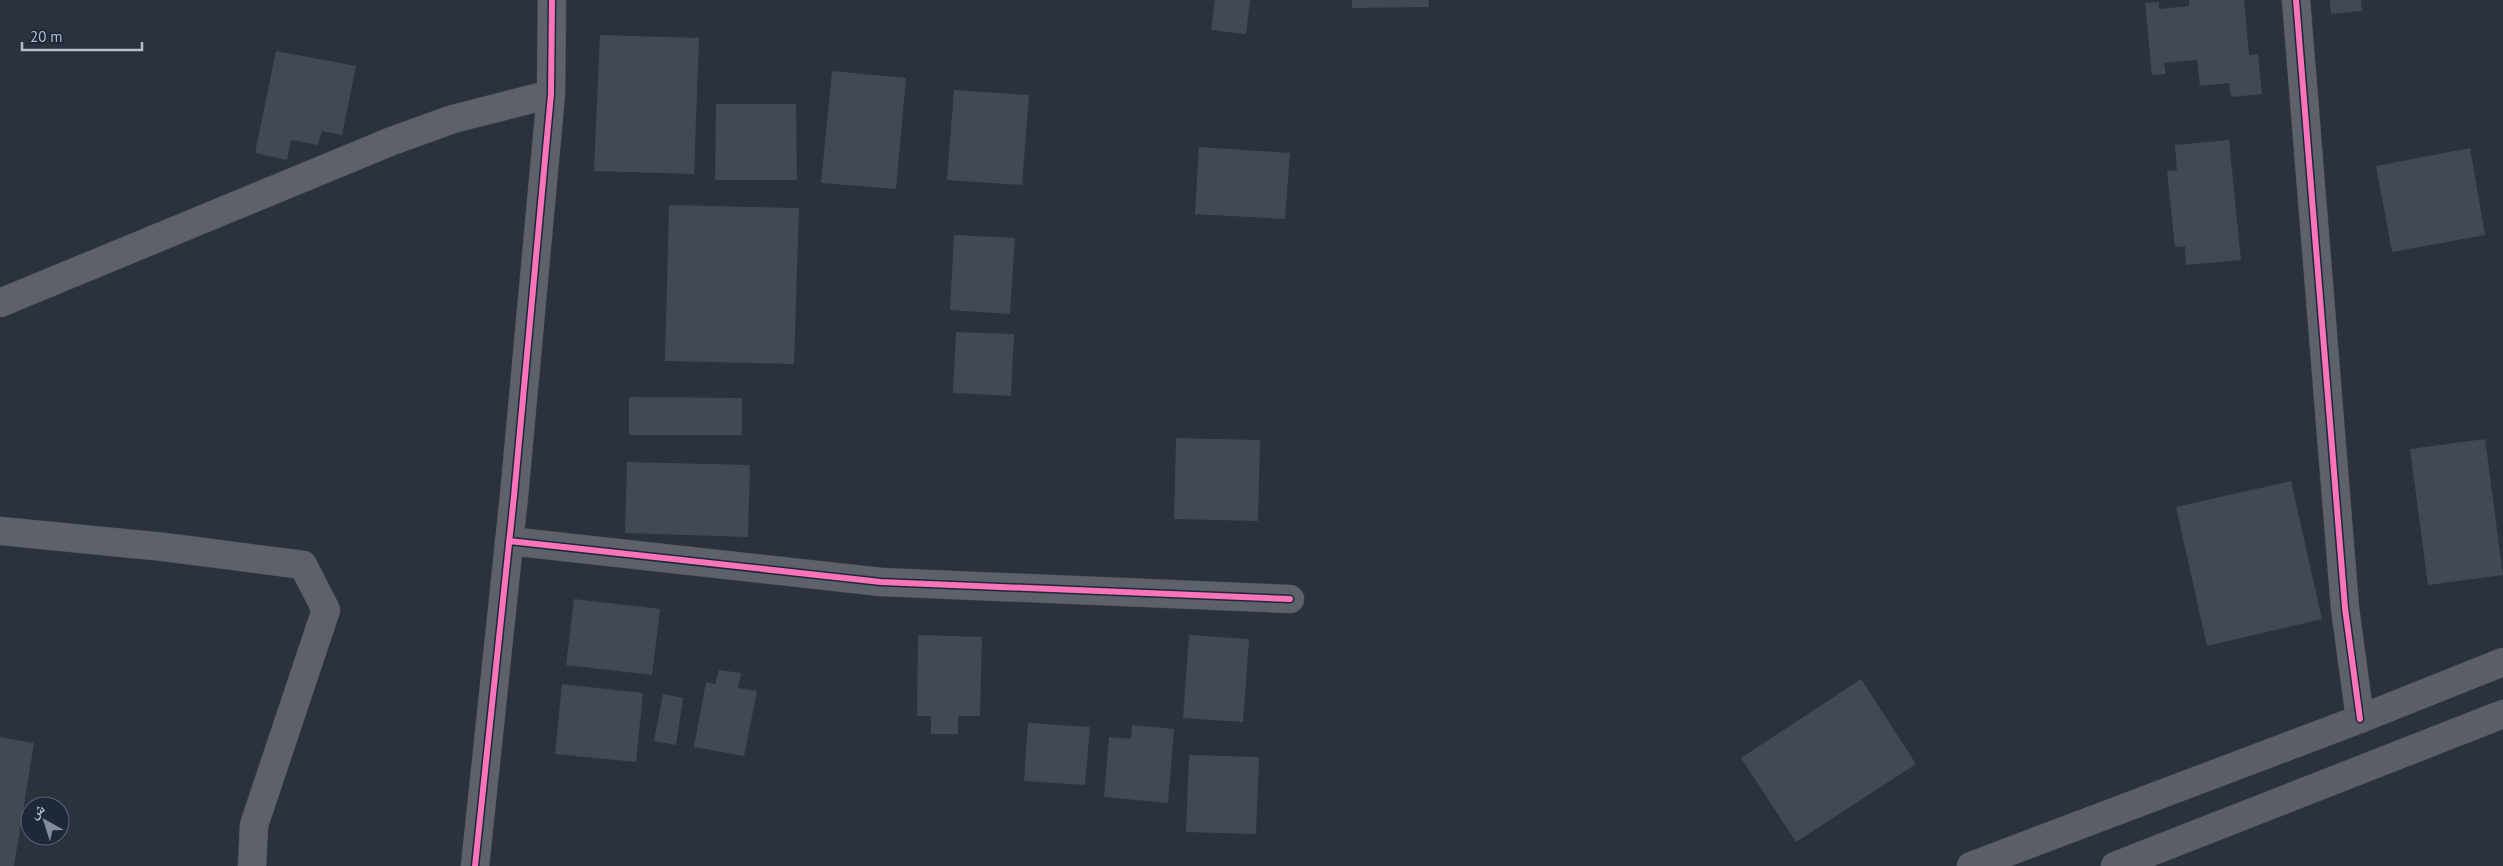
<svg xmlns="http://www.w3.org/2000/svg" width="2503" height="866" font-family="'PT Sans','Noto Naskh Arabic',sans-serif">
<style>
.building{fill:#434952}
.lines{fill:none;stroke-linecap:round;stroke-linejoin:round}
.street-casing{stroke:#484d55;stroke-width:29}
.secondary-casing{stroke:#484d55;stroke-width:29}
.street{stroke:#5c616a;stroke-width:28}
.secondary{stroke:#5a5f68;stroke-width:28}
.cycleway-casing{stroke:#1d2839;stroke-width:9}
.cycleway{stroke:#fb73b8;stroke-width:6}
</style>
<rect width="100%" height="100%" fill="#2b323d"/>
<!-- building -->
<path class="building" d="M 1215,0 L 1250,0 L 1246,34 L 1211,30 Z
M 1352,0 L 1429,0 L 1429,7 L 1352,8 Z
M 2189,0 L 2244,0 L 2249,55 L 2258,54 L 2262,94 L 2231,97 L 2229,83 L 2200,86 L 2197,60 L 2164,63 L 2166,74 L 2152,75 L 2145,3 L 2159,2 L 2159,9 L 2189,6 Z
M 2330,0 L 2361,0 L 2362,11 L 2331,14 Z
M 600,35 L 699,38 L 694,174 L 594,171 Z
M 276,51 L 356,66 L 342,135 L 322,131 L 318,145 L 291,140 L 287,160 L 255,153 Z
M 832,71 L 906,78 L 896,189 L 821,183 Z
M 954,90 L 1029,95 L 1022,185 L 947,180 Z
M 716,104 L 796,104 L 797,180 L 715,180 Z
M 2229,140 L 2241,260 L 2186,265 L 2185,246 L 2175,247 L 2167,171 L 2177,170 L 2175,145 Z
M 1199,147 L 1290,153 L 1285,219 L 1195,214 Z
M 2470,148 L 2485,235 L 2392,252 L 2376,166 Z
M 669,205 L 799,208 L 794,364 L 665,361 Z
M 954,235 L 1015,238 L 1010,314 L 950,310 Z
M 956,332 L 1014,334 L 1011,396 L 953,393 Z
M 629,397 L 742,398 L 742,435 L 629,435 Z
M 1176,438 L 1260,440 L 1258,521 L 1174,519 Z
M 2485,439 L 2503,575 L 2428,585 L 2410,449 Z
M 627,462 L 750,465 L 748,537 L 625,533 Z
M 2291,481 L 2322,619 L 2207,646 L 2176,507 Z
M 574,599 L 660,609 L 652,675 L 566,665 Z
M 918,635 L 982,637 L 980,716 L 958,716 L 958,734 L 931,734 L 931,716 L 917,716 Z
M 1189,635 L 1249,639 L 1243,722 L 1183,718 Z
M 719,670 L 741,673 L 738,688 L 757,691 L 744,756 L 694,747 L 706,682 L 715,684 Z
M 1861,679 L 1916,764 L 1796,842 L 1741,758 Z
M 562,684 L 643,693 L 636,762 L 555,754 Z
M 663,694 L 683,698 L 676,745 L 654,741 Z
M 1028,723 L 1090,727 L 1085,785 L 1024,781 Z
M 1132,725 L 1174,729 L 1168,803 L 1104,797 L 1109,737 L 1131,739 Z
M 0,737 L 34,743 L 14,866 L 0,866 Z
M 1189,755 L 1259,757 L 1256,834 L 1186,832 Z"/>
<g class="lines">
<!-- street casing -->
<g class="street-casing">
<path id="street" d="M 2296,0 L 2345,608 L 2360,719
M 0,303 L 392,141 L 453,119 L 551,94
M 0,531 L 164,547 L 303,565 L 326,610 L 254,825 L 252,866
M 509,541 L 881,582 L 1290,599
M 475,866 L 514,496 L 551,94 L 552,0"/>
</g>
<!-- secondary casing -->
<g class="secondary-casing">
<path id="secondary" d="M 1971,866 L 2360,719 L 2503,662
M 2115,866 L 2503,714"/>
</g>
<!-- street -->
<use href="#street" class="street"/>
<!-- secondary -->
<use href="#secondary" class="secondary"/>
<!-- cycleway casing -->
<g class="cycleway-casing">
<path id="cycleway" d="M 2296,0 L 2345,608 L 2360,719
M 509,541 L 881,582 L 1290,599
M 475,866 L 514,496 L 551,94 L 552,0"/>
</g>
<!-- cycleway -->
<use href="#cycleway" class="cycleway"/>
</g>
<!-- north arrow -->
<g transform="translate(45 821) rotate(321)"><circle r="24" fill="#1d2839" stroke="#5a6474"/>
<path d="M0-4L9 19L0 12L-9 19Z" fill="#858d9b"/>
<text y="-8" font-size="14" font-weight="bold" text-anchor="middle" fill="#b6becd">ش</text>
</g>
<!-- scale -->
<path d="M22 42v8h120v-8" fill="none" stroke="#b6becd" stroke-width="2.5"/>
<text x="30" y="42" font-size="15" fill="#b6becd" stroke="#1d2839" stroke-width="4" paint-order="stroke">20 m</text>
</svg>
